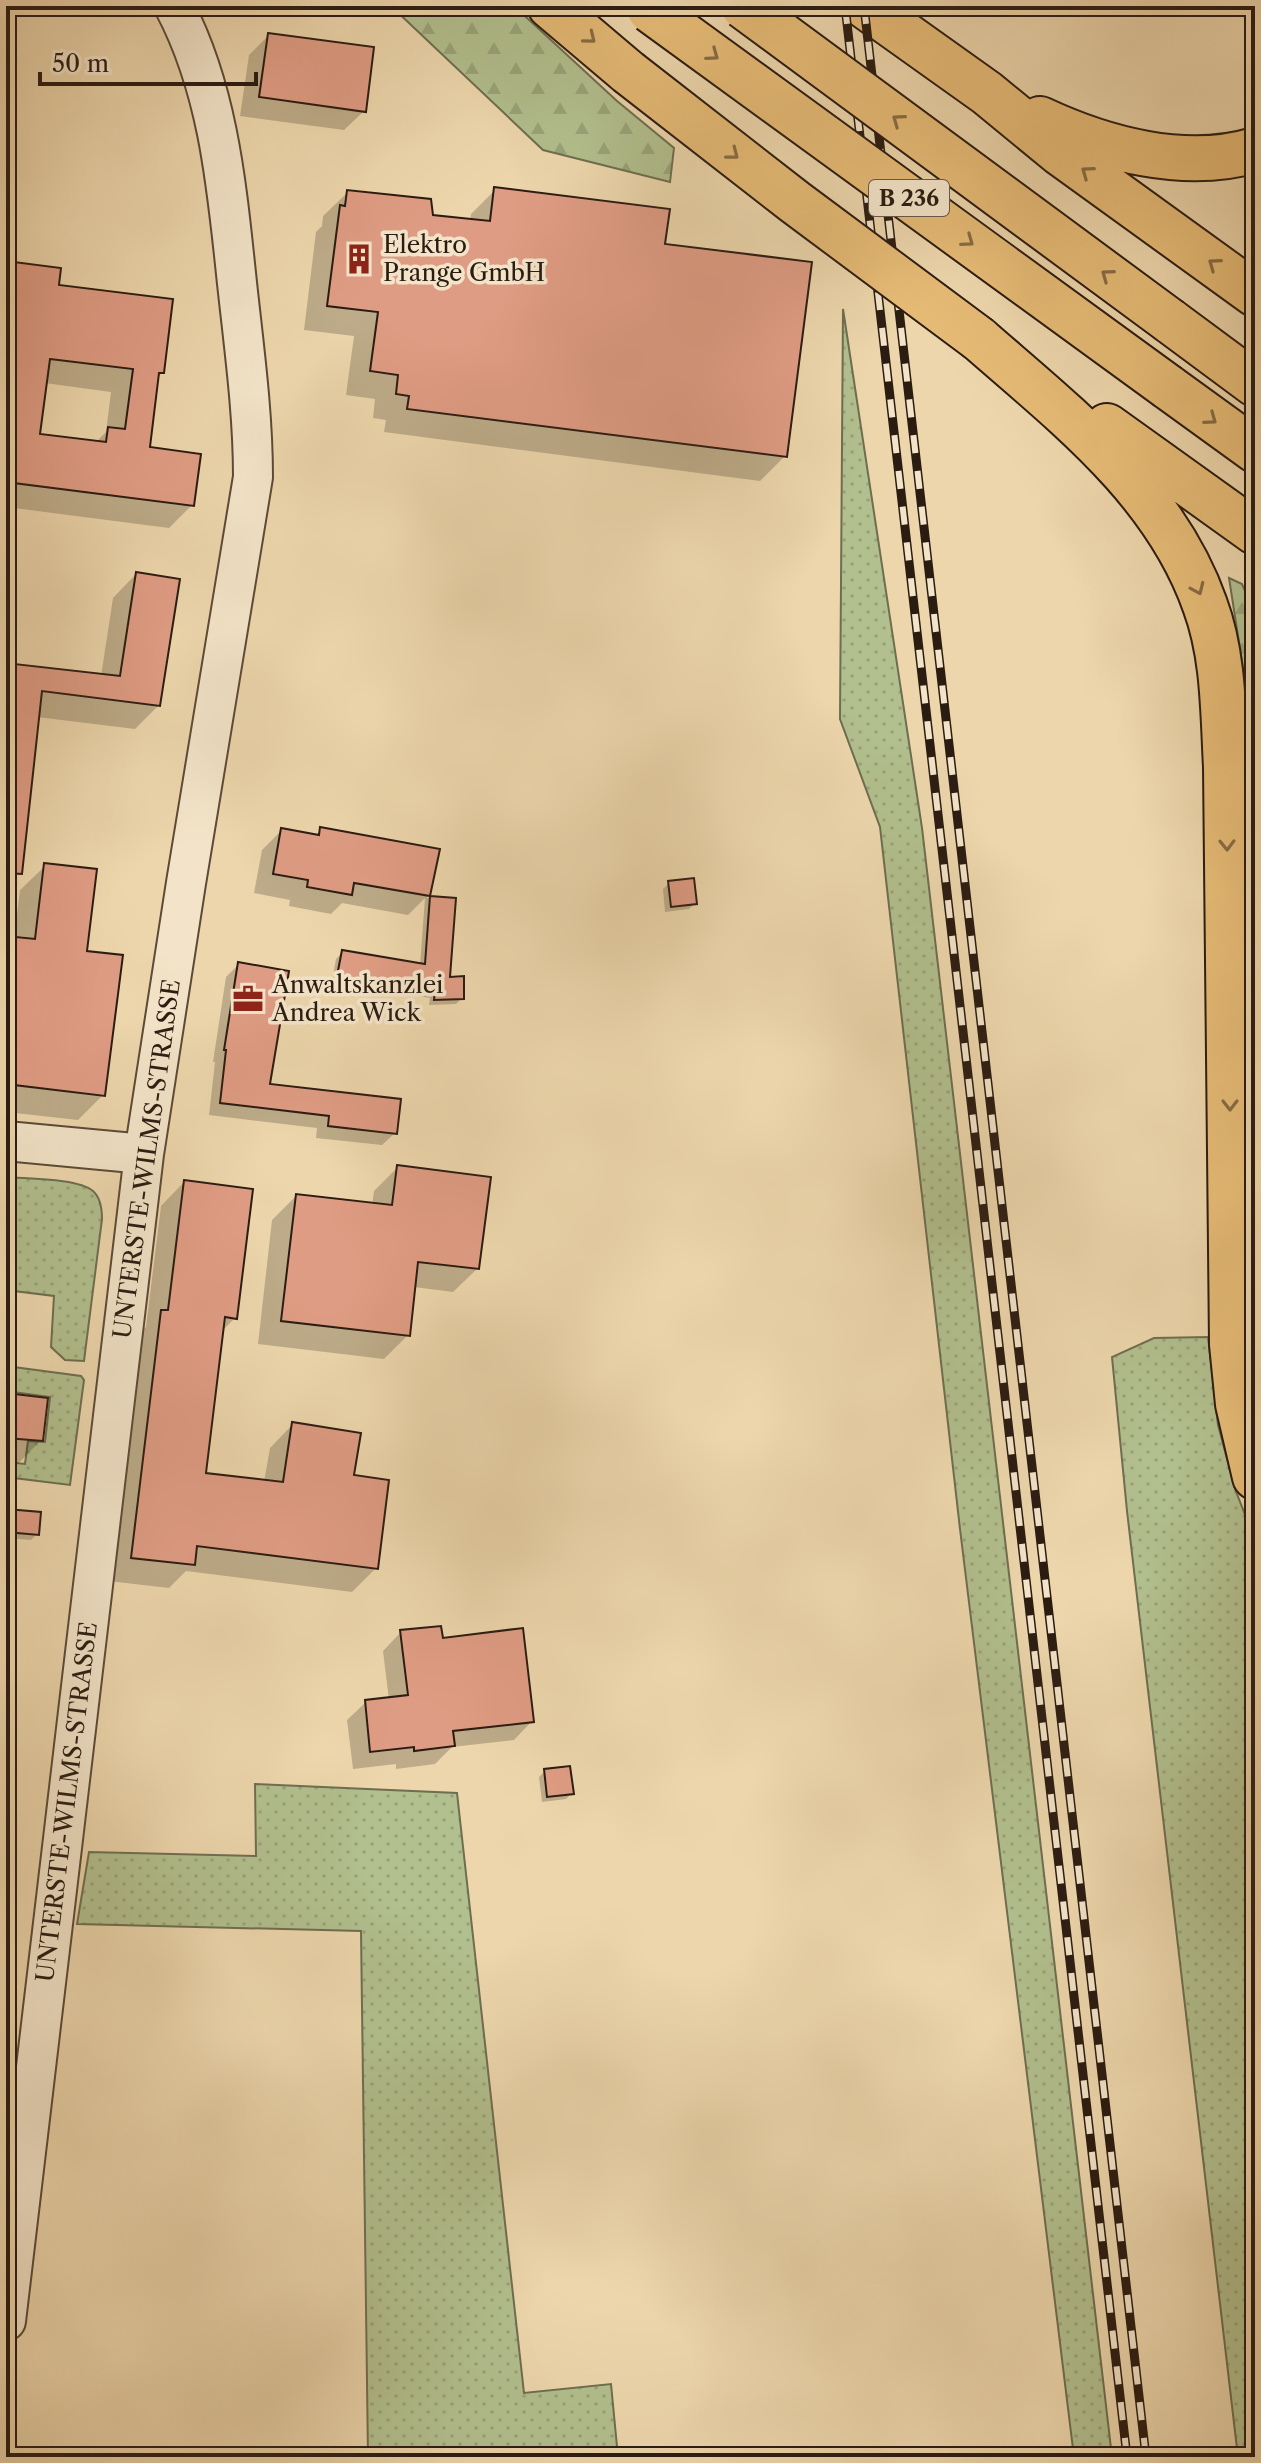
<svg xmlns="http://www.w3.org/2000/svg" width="1261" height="2463" font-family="'Libre Caslon Text',serif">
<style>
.grass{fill:url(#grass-dots);stroke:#6e6e50;stroke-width:2}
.forest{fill:url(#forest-firs);stroke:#6e6e50;stroke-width:2}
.shadow{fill:#0003;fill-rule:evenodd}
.building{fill:#df9c84;stroke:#2b1c12;stroke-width:2;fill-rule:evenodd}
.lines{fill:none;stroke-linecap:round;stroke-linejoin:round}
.minor-casing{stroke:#5c4a38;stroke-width:42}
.highway-casing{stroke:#2b1c12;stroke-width:48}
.minor{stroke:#f3e4c9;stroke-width:38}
.highway{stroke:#e6bb76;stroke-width:44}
.rail-casing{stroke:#2b1c12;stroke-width:9}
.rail{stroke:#f3e4c9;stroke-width:6;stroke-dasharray:18;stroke-linecap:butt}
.highway-bridge-casing{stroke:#2b1c12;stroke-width:48;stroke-linecap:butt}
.highway-bridge{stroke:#e6bb76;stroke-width:44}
.oneway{stroke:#886c44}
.labels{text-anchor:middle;stroke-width:7;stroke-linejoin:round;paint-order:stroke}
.shield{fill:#f3e4c9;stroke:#675849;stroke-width:2}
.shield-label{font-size:22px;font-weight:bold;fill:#2b1c12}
.poi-label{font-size:24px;fill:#2b1c12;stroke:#f3e4c9;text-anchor:start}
.street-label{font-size:24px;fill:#2b1c12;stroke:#f3e4c9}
</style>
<defs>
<pattern id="grass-dots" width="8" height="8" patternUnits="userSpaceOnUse" patternTransform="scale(2)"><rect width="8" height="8" fill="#b2bf8e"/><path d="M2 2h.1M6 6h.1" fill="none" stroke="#99a479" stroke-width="1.8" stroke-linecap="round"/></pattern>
<pattern id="forest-firs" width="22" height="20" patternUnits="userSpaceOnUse" patternTransform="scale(2)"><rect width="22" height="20" fill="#b2bf8e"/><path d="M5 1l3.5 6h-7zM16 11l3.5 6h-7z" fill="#99a479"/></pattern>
</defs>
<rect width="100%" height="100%" fill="#edd6ac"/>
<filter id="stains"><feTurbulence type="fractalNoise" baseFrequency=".0025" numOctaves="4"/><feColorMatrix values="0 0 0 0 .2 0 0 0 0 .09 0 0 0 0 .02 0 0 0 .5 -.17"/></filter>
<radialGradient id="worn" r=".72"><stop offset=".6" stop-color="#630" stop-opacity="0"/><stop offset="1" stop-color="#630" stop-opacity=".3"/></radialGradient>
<!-- grass -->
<path class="grass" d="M 843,309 L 922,828 L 1112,2457 L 1074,2457 L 960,1529 L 880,827 L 840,719 Z
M 6,1177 C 26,1179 78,1178 93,1191 C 101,1198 102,1209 102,1219 L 84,1361 L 65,1360 L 51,1347 L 54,1296 L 6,1290 Z
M 1208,1337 L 1218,1425 L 1235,1489 L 1255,1540 L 1255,2457 L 1238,2457 L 1127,1511 L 1112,1357 L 1154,1338 Z
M 6,1366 L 81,1376 L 84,1380 L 70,1485 L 6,1477 L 6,1462 L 25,1464 L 28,1441 L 45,1442 L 50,1397 L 6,1391 Z
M 255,1784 L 457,1793 L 524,2393 L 611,2384 L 618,2457 L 368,2457 L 361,1931 L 77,1924 L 89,1852 L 256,1856 Z"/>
<!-- forest -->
<path class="forest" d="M 391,6 L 514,6 L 617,101 L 674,148 L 670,182 L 543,150 Z
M 1229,578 L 1242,584 L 1255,613 L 1255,745 Z"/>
<!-- shadow -->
<path class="shadow" d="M 269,35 L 364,111 L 344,130 L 240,116 L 249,55 Z
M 495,190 L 663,245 L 785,456 L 760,481 L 384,432 L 386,420 L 373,418 L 375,399 L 346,395 L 354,336 L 304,330 L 316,232 L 322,226 L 323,216 L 348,192 L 432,217 L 470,221 L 471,214 Z
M 6,263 L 57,287 L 162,372 L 157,378 L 148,449 L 192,505 L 169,528 L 6,507 ZM 45,383 L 111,392 L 106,432 L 95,443 L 38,436 Z
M 136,574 L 159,705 L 135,729 L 37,717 L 6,856 L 6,665 L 101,676 L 113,598 Z
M 321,830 L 437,850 L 427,898 L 454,900 L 448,979 L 462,998 L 456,1004 L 429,1005 L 430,998 L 332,981 L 336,959 L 342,953 L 420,965 L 425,898 L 408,915 L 342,903 L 331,914 L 289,906 L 290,900 L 254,893 L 262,850 L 281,831 L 314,836 Z
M 45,866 L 85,952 L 103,1095 L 78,1120 L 6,1112 L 6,938 L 14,939 L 20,890 Z
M 669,883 L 695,903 L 689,909 L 665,912 L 663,889 Z
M 239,964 L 267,1086 L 395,1133 L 382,1145 L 316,1138 L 317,1128 L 209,1115 L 215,1062 L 213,1062 L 226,977 Z
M 398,1167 L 477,1269 L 453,1292 L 414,1287 L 408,1335 L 384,1359 L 258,1344 L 272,1220 L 296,1196 L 372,1205 L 374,1191 Z
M 184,1182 L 235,1318 L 221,1332 L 204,1474 L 264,1482 L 270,1448 L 293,1424 L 352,1477 L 376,1568 L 352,1592 L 186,1571 L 169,1588 L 108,1581 L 138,1335 L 146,1327 L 161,1206 Z
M 6,1395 L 41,1440 L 6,1476 Z
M 6,1512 L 37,1534 L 31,1540 L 6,1538 Z
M 401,1632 L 441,1640 L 532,1721 L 514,1740 L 452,1747 L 435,1764 L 396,1769 L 396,1764 L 353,1769 L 347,1720 L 366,1702 L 389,1700 L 383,1651 Z
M 545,1771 L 572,1793 L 566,1799 L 542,1802 L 539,1777 Z"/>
<!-- building -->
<path class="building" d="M 268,33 L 374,47 L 366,112 L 259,97 Z
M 494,187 L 670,209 L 665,244 L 812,262 L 787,457 L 407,409 L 409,396 L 396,394 L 398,375 L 370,371 L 378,312 L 327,306 L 340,205 L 345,206 L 347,190 L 431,199 L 433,215 L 490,221 Z
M 6,261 L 61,268 L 59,285 L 173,299 L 164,373 L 159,373 L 150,447 L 201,454 L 194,506 L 6,482 ZM 50,359 L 133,369 L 125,429 L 108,427 L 106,442 L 40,434 Z
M 136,572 L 180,579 L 160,706 L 42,691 L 22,874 L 6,873 L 6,663 L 120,676 Z
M 320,827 L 440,849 L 430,896 L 354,883 L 352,895 L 307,887 L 308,880 L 273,874 L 281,828 L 319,835 Z
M 44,863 L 97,869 L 87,951 L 123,955 L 105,1096 L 6,1084 L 6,936 L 35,939 Z
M 694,878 L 697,904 L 671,907 L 668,881 Z
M 430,896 L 456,898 L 450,977 L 464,976 L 464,999 L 434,1000 L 435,992 L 337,976 L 342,950 L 425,964 Z
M 238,962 L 289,971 L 270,1084 L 401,1099 L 397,1134 L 328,1126 L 329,1116 L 220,1103 L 226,1050 L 224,1050 Z
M 397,1165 L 491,1177 L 479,1269 L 418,1262 L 410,1336 L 281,1321 L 296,1194 L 392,1205 Z
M 184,1180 L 253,1189 L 237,1319 L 225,1317 L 206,1473 L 283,1482 L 292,1422 L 361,1433 L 354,1475 L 389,1480 L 378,1569 L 197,1546 L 195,1565 L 131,1558 L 161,1310 L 168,1310 Z
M 6,1393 L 48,1398 L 43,1441 L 6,1438 Z
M 6,1509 L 41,1512 L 39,1535 L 6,1532 Z
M 441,1626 L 443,1638 L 523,1628 L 534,1722 L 453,1731 L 455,1746 L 414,1751 L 414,1747 L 370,1752 L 365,1700 L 408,1695 L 400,1630 Z
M 570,1766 L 574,1794 L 547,1797 L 544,1769 Z"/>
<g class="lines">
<!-- minor casing -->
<g class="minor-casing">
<path id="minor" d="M 6,1141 L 144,1154
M 6,2321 L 144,1154 L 186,883 L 253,477 C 253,412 244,348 237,283 C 227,189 219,91 174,6"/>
</g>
<!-- highway casing -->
<g class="highway-casing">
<path id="highway" d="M 550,6 L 628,72
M 865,6 L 987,93 L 1060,153 L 1255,294
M 1040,119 C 1104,149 1185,171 1255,150
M 1170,321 L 1255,384
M 979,339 C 1067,416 1165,491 1205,605 C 1224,656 1223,713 1226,767 L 1232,1344 L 1238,1404 L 1255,1477
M 1168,387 L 1255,450
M 1107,426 L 1255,532"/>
</g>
<!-- minor -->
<use href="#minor" class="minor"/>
<!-- highway -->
<use href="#highway" class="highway"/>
<!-- rail casing -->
<g class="rail-casing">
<path id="rail" d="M 845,6 L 1127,2457
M 864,6 L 1146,2457"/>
</g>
<!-- rail -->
<use href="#rail" class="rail"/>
<!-- highway-bridge casing -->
<g class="highway-bridge-casing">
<path id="highway-bridge" d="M 743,6 L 1170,321
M 650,10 L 1168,387
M 628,72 L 795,202 L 979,339"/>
</g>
<!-- highway-bridge -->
<use href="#highway-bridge" class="highway-bridge"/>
</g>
<!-- one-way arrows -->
<defs><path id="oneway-chevron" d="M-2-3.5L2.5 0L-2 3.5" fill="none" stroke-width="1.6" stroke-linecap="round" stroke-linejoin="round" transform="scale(2)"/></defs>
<g class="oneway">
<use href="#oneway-chevron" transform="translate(590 38) rotate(39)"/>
<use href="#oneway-chevron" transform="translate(713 55) rotate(36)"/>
<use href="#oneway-chevron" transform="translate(898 120) rotate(-144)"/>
<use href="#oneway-chevron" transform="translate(733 154) rotate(38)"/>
<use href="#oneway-chevron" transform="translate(1087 172) rotate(-144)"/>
<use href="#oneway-chevron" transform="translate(968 241) rotate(36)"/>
<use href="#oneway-chevron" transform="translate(1214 264) rotate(-144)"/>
<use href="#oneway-chevron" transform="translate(1107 275) rotate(-144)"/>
<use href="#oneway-chevron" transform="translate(1211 419) rotate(36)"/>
<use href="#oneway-chevron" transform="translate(1198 589) rotate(66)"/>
<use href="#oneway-chevron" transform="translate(1227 845) rotate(89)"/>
<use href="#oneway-chevron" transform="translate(1230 1105) rotate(90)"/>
</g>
<!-- icons -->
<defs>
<g id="building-bare" transform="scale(2.4)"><path d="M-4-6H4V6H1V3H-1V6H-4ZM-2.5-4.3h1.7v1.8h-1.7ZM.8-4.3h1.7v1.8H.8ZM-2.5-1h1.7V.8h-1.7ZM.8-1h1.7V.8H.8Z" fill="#8f2418" stroke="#f3e4c9" stroke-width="2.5" paint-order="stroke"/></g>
<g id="office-bare" transform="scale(2.4)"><path d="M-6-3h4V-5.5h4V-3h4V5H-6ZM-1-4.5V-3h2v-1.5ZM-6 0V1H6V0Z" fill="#8f2418" stroke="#f3e4c9" stroke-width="2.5" paint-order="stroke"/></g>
</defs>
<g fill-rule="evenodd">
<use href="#building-bare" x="359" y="259"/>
<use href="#office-bare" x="248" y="999"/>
</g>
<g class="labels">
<!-- shield labels -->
<rect class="shield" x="869" y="180" width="80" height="36" rx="6"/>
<g class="shield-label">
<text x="909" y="206">B 236</text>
</g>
<!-- poi labels -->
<g class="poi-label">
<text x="383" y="253">Elektro<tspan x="383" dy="28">Prange GmbH</tspan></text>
<text x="272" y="993">Anwaltskanzlei<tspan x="272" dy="28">Andrea Wick</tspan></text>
</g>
<!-- street labels -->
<g class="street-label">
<text transform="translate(147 1159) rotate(-82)" y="8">UNTERSTE-WILMS-STRASSE</text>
<text transform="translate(67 1802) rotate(-83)" y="8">UNTERSTE-WILMS-STRASSE</text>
</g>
</g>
<!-- margin -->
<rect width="1261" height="2463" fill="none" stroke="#edd6ac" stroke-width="32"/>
<rect x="8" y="8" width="1245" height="2447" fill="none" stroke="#2b1c12" stroke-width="4"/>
<rect x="16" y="16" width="1229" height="2431" fill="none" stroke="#2b1c12" stroke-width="2"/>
<!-- scale -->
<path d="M40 72v12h216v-12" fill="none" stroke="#2b1c12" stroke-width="4"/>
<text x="52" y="72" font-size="24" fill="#2b1c12" stroke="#f3e4c9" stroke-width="6" paint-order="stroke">50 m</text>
<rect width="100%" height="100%" filter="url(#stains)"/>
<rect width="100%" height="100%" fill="url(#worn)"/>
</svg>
